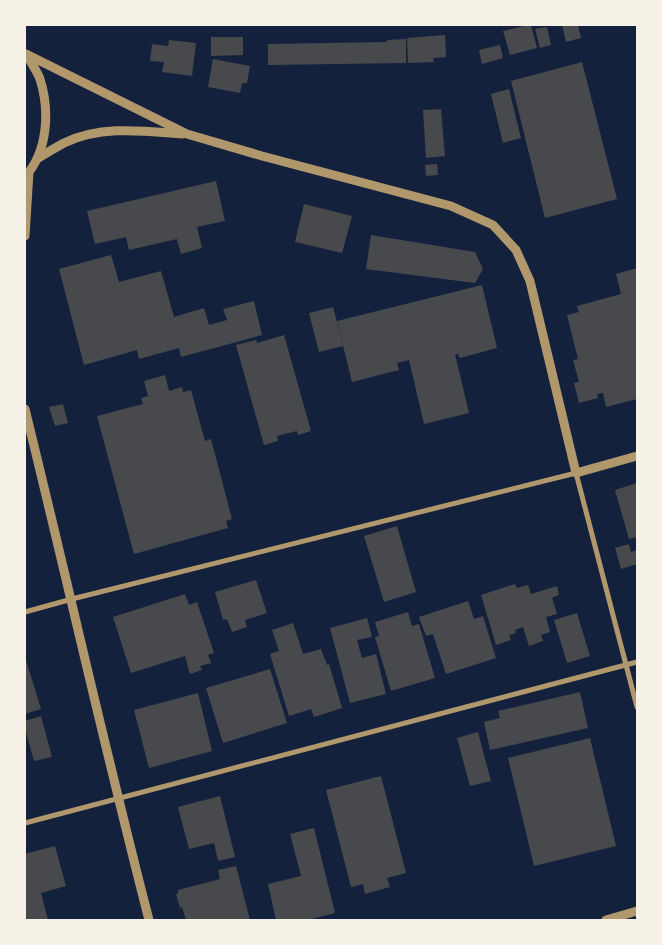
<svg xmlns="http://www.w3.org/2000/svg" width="662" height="945" font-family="Jost,sans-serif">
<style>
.building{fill:#48494c}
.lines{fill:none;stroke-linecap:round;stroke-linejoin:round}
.minor{stroke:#b1986c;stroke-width:5}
.tertiary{stroke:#b1986c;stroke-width:9}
</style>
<rect width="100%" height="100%" fill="#14213d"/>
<!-- building -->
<path class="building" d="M 528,25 L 531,25 L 537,48 L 510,55 L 503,31 Z
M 562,25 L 578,25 L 581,38 L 566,42 Z
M 547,27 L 551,45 L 540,48 L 535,29 Z
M 445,35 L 446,57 L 433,58 L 434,62 L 408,63 L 407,38 Z
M 211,37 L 243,37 L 243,55 L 211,56 Z
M 406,39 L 406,63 L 268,65 L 268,44 L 387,42 L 387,40 Z
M 169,40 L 196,43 L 192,76 L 162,72 L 164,62 L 150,61 L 152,44 L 168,46 Z
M 500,45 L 503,58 L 482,64 L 479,50 Z
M 213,59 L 250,66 L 247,83 L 242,83 L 240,93 L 208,87 Z
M 582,62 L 617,199 L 545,218 L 511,81 Z
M 509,89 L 521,138 L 503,143 L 491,94 Z
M 441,109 L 445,156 L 426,158 L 423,110 Z
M 437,164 L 438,175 L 426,176 L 425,165 Z
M 216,181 L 225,221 L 197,227 L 202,248 L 181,254 L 177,239 L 129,250 L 126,237 L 95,244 L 87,211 Z
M 304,204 L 352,216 L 342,253 L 295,242 Z
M 371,235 L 475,252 L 483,269 L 475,283 L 366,269 Z
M 111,255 L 119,282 L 161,271 L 174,317 L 204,308 L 209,325 L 227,320 L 223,309 L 254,301 L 262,335 L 181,357 L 179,348 L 139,359 L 137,350 L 84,365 L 59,269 Z
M 637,268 L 637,399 L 606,407 L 603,393 L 597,394 L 598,398 L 579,403 L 574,383 L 579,382 L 573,360 L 578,359 L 567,315 L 579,312 L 577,306 L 621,294 L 616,274 Z
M 482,285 L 497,348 L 460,358 L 458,354 L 455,354 L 469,413 L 424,424 L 409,360 L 397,363 L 399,370 L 352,382 L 337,321 Z
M 333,307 L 343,346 L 319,352 L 309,313 Z
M 284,335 L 311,431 L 298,435 L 297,431 L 277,436 L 278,441 L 264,445 L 236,345 L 256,340 L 257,343 Z
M 165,375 L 169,391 L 182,387 L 183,392 L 191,390 L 205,441 L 211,439 L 232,519 L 226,521 L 228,528 L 134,554 L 97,416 L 143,404 L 141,398 L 148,396 L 144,381 Z
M 63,404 L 68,423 L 55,426 L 49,407 Z
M 637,483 L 637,537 L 629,539 L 615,490 Z
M 397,526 L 416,592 L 384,602 L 364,536 Z
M 629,544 L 631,552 L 637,550 L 637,564 L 621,569 L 615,548 Z
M 256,580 L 267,613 L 245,620 L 247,627 L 232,632 L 227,619 L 223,620 L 215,592 Z
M 515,584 L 517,588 L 528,585 L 531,594 L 557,586 L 559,595 L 552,598 L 557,614 L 546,617 L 550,632 L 541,635 L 543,641 L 529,646 L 523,627 L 515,630 L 516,633 L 509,635 L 511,640 L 496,645 L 481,595 Z
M 185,594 L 189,605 L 197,602 L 214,653 L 208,655 L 211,663 L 200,666 L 202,670 L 190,674 L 185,656 L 131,673 L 113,617 Z
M 468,601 L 474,619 L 483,616 L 496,658 L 446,674 L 433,634 L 426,636 L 419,617 Z
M 408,612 L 412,626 L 419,624 L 435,678 L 391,691 L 375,637 L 379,636 L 375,622 Z
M 577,613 L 590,656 L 567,663 L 554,620 Z
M 367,618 L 372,637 L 357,640 L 362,658 L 376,654 L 386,694 L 350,703 L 330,628 Z
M 293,623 L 303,654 L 321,649 L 327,665 L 329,664 L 342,708 L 314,717 L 311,709 L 289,716 L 270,654 L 279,651 L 272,630 Z
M 25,657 L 41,709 L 25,714 Z
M 270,669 L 287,723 L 223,743 L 206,688 Z
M 580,692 L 588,728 L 490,750 L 484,722 L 500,718 L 498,711 Z
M 198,693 L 212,751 L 149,768 L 134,710 Z
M 41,716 L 52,757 L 34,761 L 25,729 L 25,721 Z
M 478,732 L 491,781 L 470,786 L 457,738 Z
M 590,738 L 616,846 L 534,866 L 508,758 Z
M 381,776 L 406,873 L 387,878 L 390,887 L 365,894 L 363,884 L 351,887 L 326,790 Z
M 220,796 L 235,857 L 218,861 L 214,843 L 189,849 L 178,807 Z
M 314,828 L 335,913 L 307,920 L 276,920 L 268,884 L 301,876 L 290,834 Z
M 55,846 L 66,886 L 41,893 L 48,920 L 25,920 L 25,854 Z
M 236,866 L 250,920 L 186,920 L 182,907 L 180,908 L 176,894 L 178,894 L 178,890 L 220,879 L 218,870 Z"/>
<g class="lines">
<!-- minor -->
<path class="minor" d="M 25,612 L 72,599 L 576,473 L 637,707
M 25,823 L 637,662"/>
<!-- tertiary -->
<path class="tertiary" d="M 26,54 L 187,134 L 262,156 L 451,206 L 493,225 L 516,250 L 530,281 L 576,473 L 637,456
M 37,159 C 46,153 55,148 64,143 C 101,125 143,131 182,134
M 25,177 C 48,151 50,111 40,79 C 37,71 31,63 27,55
M 25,236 L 29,172
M 25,409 C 67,579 105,750 149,920
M 606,920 L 637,911"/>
</g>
<!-- border -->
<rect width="662" height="945" fill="none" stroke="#f6f1e7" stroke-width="52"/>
</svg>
